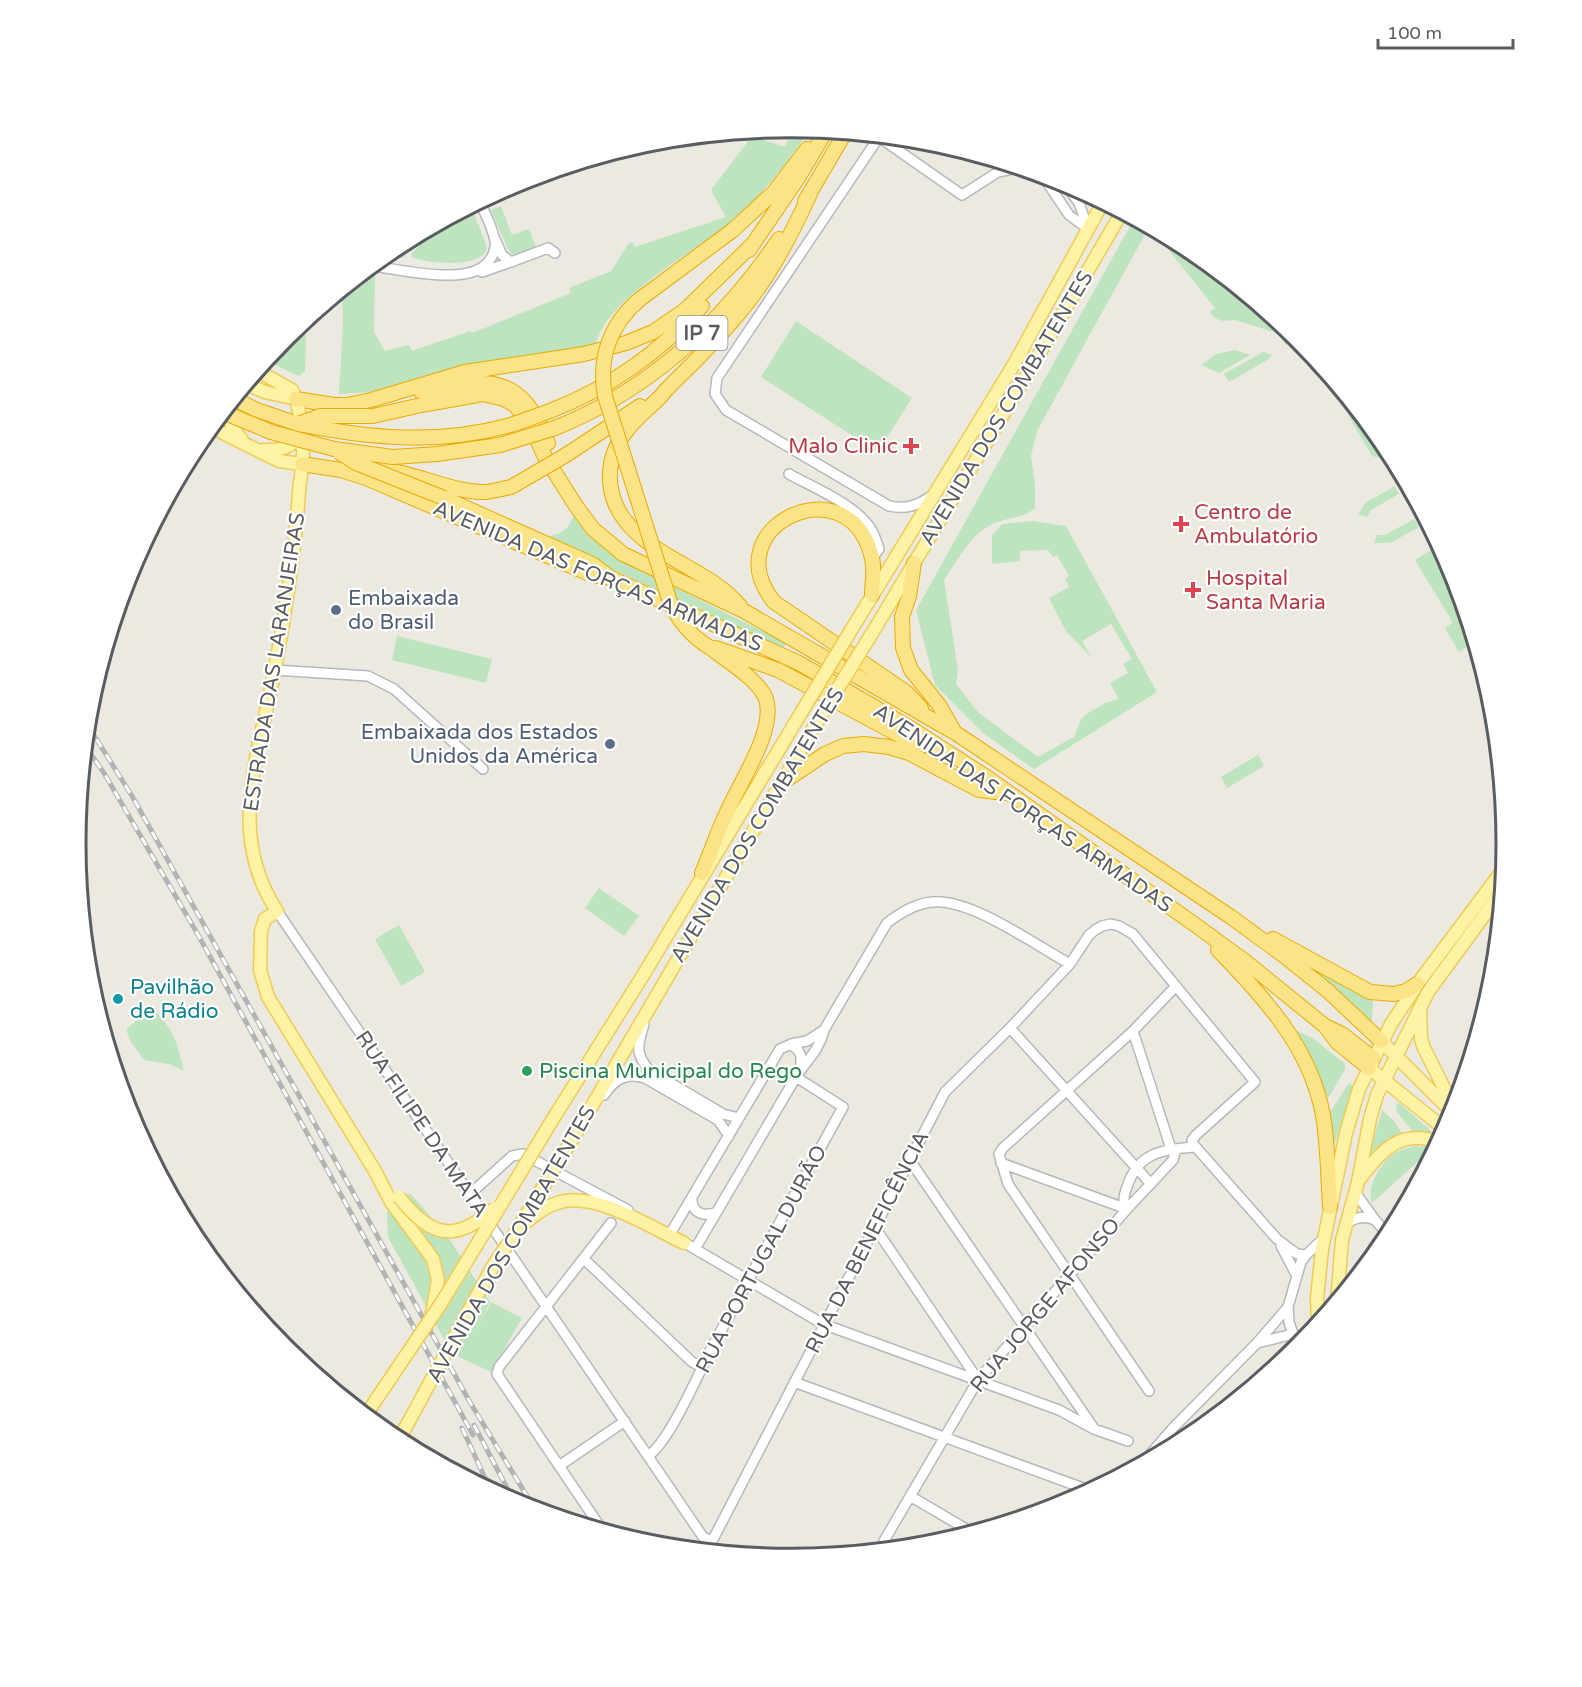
<svg xmlns="http://www.w3.org/2000/svg" width="1582" height="1687" font-family="'Varela Round',sans-serif">
<style>
.green{fill:#bde4be}
.lines{fill:none;stroke-linecap:round;stroke-linejoin:round}
.minor-casing{stroke:#b6b8bd;stroke-width:12}
.major-casing{stroke:#efcb56;stroke-width:15}
.highway-casing{stroke:#eaab03;stroke-width:16}
.minor{stroke:#fff;stroke-width:9}
.major{stroke:#fef3a4;stroke-width:12}
.highway{stroke:#fbe388;stroke-width:14}
.rail-casing{stroke:#b2b3b3;stroke-width:5}
.rail{stroke:#fff;stroke-width:3;stroke-dasharray:9;stroke-linecap:butt}
.major-bridge-casing{stroke:#efcb56;stroke-width:15;stroke-linecap:butt}
.highway-bridge-casing{stroke:#eaab03;stroke-width:16;stroke-linecap:butt}
.major-bridge{stroke:#fef3a4;stroke-width:12}
.highway-bridge{stroke:#fbe388;stroke-width:14}
.health-dot{fill:#e0444e;stroke:#fff;stroke-width:2}
.service-dot{fill:#5c6f8a;stroke:#fff;stroke-width:2}
.culture-dot{fill:#0f9aa8;stroke:#fff;stroke-width:2}
.leisure-dot{fill:#2e9e5b;stroke:#fff;stroke-width:2}
.labels{text-anchor:middle;stroke-width:4.5;stroke-linejoin:round;paint-order:stroke}
.shield{fill:#fff;stroke:#8b8d90;stroke-width:1.5}
.shield-label{font-size:20px;font-weight:bold;fill:#595c61}
.street-label{font-size:21px;fill:#595c61;stroke:#fff}
.health-label{font-size:21px;fill:#be3a42;stroke:#fff;text-anchor:start}
.service-label{font-size:21px;fill:#4e5e75;stroke:#fff;text-anchor:start}
.culture-label{font-size:21px;fill:#0d838f;stroke:#fff;text-anchor:start}
.leisure-label{font-size:21px;fill:#27864d;stroke:#fff;text-anchor:start}
.rim{fill:none;stroke:#595c61;stroke-width:3}
</style>
<rect width="100%" height="100%" fill="#eceae0"/>
<!-- green -->
<path class="green" d="M 793,128 L 810,129 C 790,160 767,189 740,214 C 703,249 607,295 596,344 L 439,372 L 369,392 L 339,394 L 343,323 L 342,290 L 364,272 L 375,273 L 374,332 L 385,351 L 409,345 L 412,351 L 470,331 L 472,333 L 571,293 L 569,288 L 611,271 L 629,243 L 633,243 L 635,247 L 726,217 L 711,190 L 752,136 L 785,147 Z
M 471,206 L 487,247 C 485,269 427,264 412,257 L 412,253 L 419,246 L 415,243 L 410,245 L 404,258 L 385,255 L 394,248 Z
M 501,206 L 512,235 L 529,229 L 536,247 L 514,255 L 509,251 L 491,210 Z
M 1134,219 L 1149,227 L 1037,431 L 1031,456 L 1035,485 L 1035,508 C 1022,520 1000,517 984,529 C 967,541 956,563 944,580 L 958,670 L 956,684 L 978,712 L 1038,757 L 1074,737 L 1081,720 L 1085,715 L 1105,703 L 1119,699 L 1110,683 L 1128,673 L 1123,664 L 1132,659 L 1111,624 L 1082,641 L 1092,658 L 1066,631 L 1049,598 L 1069,587 L 1065,579 L 1069,576 L 1057,555 L 1053,557 L 1048,550 L 1020,551 L 1020,561 L 992,564 L 992,536 L 1002,524 L 1033,521 L 1066,526 L 1157,692 L 1034,769 L 983,733 L 935,685 L 916,610 Z
M 1151,228 L 1189,248 L 1298,337 L 1311,354 L 1285,344 L 1279,335 L 1274,332 L 1235,320 L 1223,321 L 1214,318 L 1210,312 L 1215,308 Z
M 796,321 L 912,398 L 878,452 L 761,377 Z
M 294,329 L 306,335 L 305,371 L 299,376 L 273,364 L 273,351 Z
M 1235,350 L 1250,355 L 1219,373 L 1201,365 L 1216,354 Z
M 1263,352 L 1272,355 L 1269,359 L 1229,382 L 1224,374 Z
M 1356,409 L 1387,446 L 1392,457 L 1388,460 L 1372,456 L 1349,417 L 1351,411 Z
M 1395,486 L 1399,494 L 1371,510 L 1367,517 L 1358,515 L 1365,503 Z
M 574,514 L 607,550 L 628,564 L 786,643 L 784,648 L 543,538 L 544,536 C 559,537 570,529 574,514 Z
M 1414,519 L 1419,527 L 1390,543 L 1374,543 L 1377,535 L 1385,535 Z
M 1439,545 L 1453,570 L 1474,642 L 1459,652 L 1445,628 L 1452,623 L 1450,618 L 1415,560 Z
M 397,636 L 492,659 L 486,683 L 392,660 Z
M 1258,755 L 1264,766 L 1227,788 L 1221,777 Z
M 599,888 L 639,916 L 624,936 L 585,908 Z
M 399,925 L 425,972 L 401,986 L 375,939 Z
M 1320,971 L 1361,996 L 1373,1001 L 1372,1022 L 1319,975 Z
M 151,1007 C 174,1029 177,1042 184,1071 L 169,1064 L 144,1060 L 131,1042 L 126,1030 Z
M 1292,1029 L 1311,1037 L 1345,1064 L 1345,1070 L 1325,1103 Z
M 1349,1083 L 1353,1086 L 1333,1149 L 1328,1115 Z
M 1398,1102 L 1430,1130 L 1431,1133 L 1414,1133 L 1397,1112 L 1396,1106 Z
M 1382,1110 L 1394,1121 L 1403,1135 L 1390,1140 L 1372,1155 L 1370,1152 Z
M 1415,1146 L 1433,1148 L 1372,1203 C 1366,1188 1380,1164 1392,1155 C 1399,1150 1407,1148 1415,1146 Z
M 410,1193 L 448,1237 L 490,1302 L 471,1340 L 491,1302 L 522,1318 L 491,1372 L 461,1358 L 446,1343 L 388,1237 L 387,1212 Z"/>
<g class="lines">
<!-- minor casing -->
<g class="minor-casing">
<path id="minor" d="M 1042,175 L 1069,215 L 1088,229
M 1064,182 L 1079,203 L 1088,229
M 511,262 L 548,248 L 555,253
M 372,266 C 401,269 474,289 491,258 C 494,253 496,247 495,241 C 493,228 485,214 480,202
M 482,272 L 511,262 L 502,255 L 496,241
M 789,474 C 814,488 859,506 872,531 C 875,536 877,543 879,549 L 872,559
M 932,496 C 917,505 907,510 889,506 L 726,410 L 715,394 L 717,378 L 879,137 L 962,195 L 998,172 L 1018,168
M 275,670 L 368,676 L 394,689 L 483,769
M 277,911 L 703,1537 L 712,1541
M 644,1024 C 638,1045 634,1053 650,1071 L 723,1114 L 739,1118
M 1010,1028 L 1151,1184
M 791,1044 L 807,1041 L 824,1030
M 604,1095 C 615,1079 626,1072 645,1078 L 718,1120 L 729,1136
M 909,1159 L 1093,1427
M 1001,1163 L 1127,1209
M 1355,1192 L 1375,1220 L 1389,1236
M 470,1194 L 512,1156 L 523,1154 L 628,1210
M 692,1197 C 691,1214 704,1217 717,1212
M 1127,1209 C 1122,1201 1124,1195 1127,1187 C 1138,1152 1162,1150 1194,1147
M 1346,1224 C 1355,1217 1364,1215 1375,1220
M 874,1226 L 978,1380
M 670,1234 L 780,1049 L 789,1045 C 803,1049 802,1059 800,1071
M 678,1239 L 823,1324 L 1059,1410 L 1094,1429 L 1128,1441
M 1281,1246 L 1297,1276
M 695,1249 L 796,1077 C 806,1061 819,1051 824,1030 L 887,923 C 900,913 916,903 933,902 C 972,899 1035,945 1070,964
M 584,1259 L 692,1362 L 702,1367
M 1288,1307 L 1289,1322 L 1293,1334
M 1257,1343 L 1293,1334 L 1305,1340
M 794,1382 L 1091,1491
M 1149,1391 L 1008,1184 L 999,1154 L 1003,1148 L 1133,1031 L 1176,986
M 648,1456 C 669,1442 697,1377 710,1351 C 754,1269 798,1188 843,1107 L 796,1077
M 559,1466 L 625,1421
M 1137,1467 L 1147,1458 L 1174,1427 L 1257,1343 L 1288,1307 L 1301,1262 L 1306,1255 L 1324,1238
M 910,1496 L 973,1533
M 603,1531 L 497,1374 L 499,1367 L 611,1223
M 898,1549 L 884,1541 L 978,1380 L 1127,1209 L 1173,1160 L 1175,1153 L 1171,1149 L 1133,1031
M 707,1551 L 945,1092 L 1010,1028 L 1070,964 L 1089,935 L 1095,930 L 1102,926 L 1111,924 L 1119,926 L 1133,934 L 1255,1082 L 1196,1135 L 1192,1140 L 1193,1144 L 1277,1239 L 1297,1254 L 1306,1255"/>
</g>
<!-- major casing -->
<g class="major-casing">
<path id="major" d="M 260,367 L 267,376 L 292,390 C 299,404 301,418 300,434 C 299,439 303,445 303,451 C 303,465 300,479 299,492 C 295,551 286,610 275,668 C 260,753 225,832 277,911 L 265,919 L 261,931 L 260,970 L 268,997 L 375,1171 L 391,1202 L 433,1259 L 438,1280 L 431,1319
M 246,384 L 265,392 L 296,399
M 233,400 C 225,419 230,425 242,440
M 211,427 L 279,461 L 302,464
M 263,450 C 279,450 290,450 299,435
M 850,632 L 1013,366 L 1103,202
M 871,635 L 1031,368 L 1122,212
M 1420,1010 L 1421,1039 L 1424,1048 L 1455,1110
M 1381,1041 L 1450,1110
M 1369,1068 L 1446,1130
M 556,1114 L 642,977 L 801,713
M 579,1128 L 817,722
M 1358,1181 C 1381,1152 1398,1128 1439,1142
M 518,1229 C 530,1219 542,1208 557,1203 C 594,1190 650,1227 684,1243
M 1337,1302 L 1342,1240 L 1358,1182 L 1370,1119 L 1377,1095 L 1428,992 L 1502,891
M 1318,1324 L 1317,1298 L 1322,1249 L 1346,1133 L 1359,1089 L 1391,1024 L 1421,979 L 1505,867
M 365,1416 L 386,1385
M 398,1441 L 408,1423"/>
</g>
<!-- highway casing -->
<g class="highway-casing">
<path id="highway" d="M 805,201 L 845,133
M 749,250 L 798,178 L 826,131
M 640,299 L 733,230 L 774,192 L 807,149
M 422,393 C 487,377 521,372 548,443
M 234,399 L 257,410 L 298,424
M 296,399 L 334,405 L 347,405 L 371,400 L 465,372 L 584,354 L 626,343 L 653,332 L 685,310 L 754,243
M 421,405 L 483,394 L 504,399 L 515,405 L 533,431 L 545,457 L 576,506 L 593,529 L 623,554 L 744,611 L 957,734 L 1231,917 L 1283,955 L 1328,991 L 1381,1041
M 550,411 C 611,387 657,354 702,306
M 555,428 C 650,390 722,323 779,239
M 566,455 L 640,406
M 302,464 L 341,470 L 366,478 L 592,575 L 611,578 L 799,663 L 912,729 L 988,778 L 1194,924 L 1246,962 L 1325,1026 L 1342,1034 L 1373,1058
M 379,470 C 416,471 450,493 487,492
M 444,498 L 592,564 L 607,575
M 914,563 L 909,596 L 902,617 L 903,648 L 911,670 L 939,705 L 955,733
M 872,595 C 872,583 875,570 872,558 C 850,462 713,526 774,602 L 906,692 L 921,708
M 740,606 C 709,569 654,559 624,519 C 609,499 606,473 615,450 C 625,427 642,415 659,398 C 663,395 664,391 668,388 C 678,377 690,367 700,356 C 724,331 749,304 767,275 C 784,249 797,222 810,194
M 716,648 L 778,670 L 912,742 L 932,746
M 780,784 L 825,754 L 843,746 L 864,744 L 889,747 L 909,753 L 979,790 L 1005,793
M 702,873 C 711,852 718,830 728,810 C 740,782 776,730 766,699 C 759,680 726,660 709,647
M 1273,939 L 1370,992 L 1394,994 L 1406,991 L 1417,984
M 1218,950 C 1264,998 1310,1046 1323,1115 C 1328,1145 1328,1176 1330,1207
M 1326,1027 L 1337,1042 L 1369,1068"/>
</g>
<!-- minor -->
<use href="#minor" class="minor"/>
<!-- major -->
<use href="#major" class="major"/>
<!-- highway -->
<use href="#highway" class="highway"/>
<!-- rail casing -->
<g class="rail-casing">
<path id="rail" d="M 87,724 L 132,796 L 471,1404 L 536,1511
M 85,746 L 104,773 L 197,933 L 473,1435
M 474,1425 L 516,1505
M 462,1428 L 491,1491"/>
</g>
<!-- rail -->
<use href="#rail" class="rail"/>
<!-- major-bridge casing -->
<g class="major-bridge-casing">
<path id="major-bridge" d="M 801,713 L 850,632
M 817,722 L 871,635
M 399,1197 C 431,1237 454,1244 495,1208
M 386,1385 L 442,1302 L 556,1114
M 408,1423 L 493,1266 L 517,1230 L 579,1128"/>
</g>
<!-- highway-bridge casing -->
<g class="highway-bridge-casing">
<path id="highway-bridge" d="M 640,299 C 610,324 598,358 605,396 L 670,602 C 679,622 691,636 709,647
M 223,412 L 271,432 L 334,449 L 393,457 L 437,454 L 500,445 L 555,428
M 300,423 L 320,416 L 373,416 L 421,405
M 298,424 C 368,438 436,445 507,426 C 521,422 536,416 550,411
M 339,452 L 356,463 L 444,498
M 487,492 L 511,487 L 566,455"/>
</g>
<!-- major-bridge -->
<use href="#major-bridge" class="major-bridge"/>
<!-- highway-bridge -->
<use href="#highway-bridge" class="highway-bridge"/>
</g>
<!-- markers -->
<g class="health-dot">
<path d="M908 437h6v6h6v6h-6v6h-6v-6h-6v-6h6z"/>
<path d="M1178 515h6v6h6v6h-6v6h-6v-6h-6v-6h6z"/>
<path d="M1190 581h6v6h6v6h-6v6h-6v-6h-6v-6h6z"/>
</g>
<g class="service-dot">
<circle cx="336" cy="610" r="6"/>
<circle cx="610" cy="744" r="6"/>
</g>
<circle class="culture-dot" cx="118" cy="999" r="6"/>
<circle class="leisure-dot" cx="527" cy="1071" r="6"/>
<g class="labels">
<!-- shield labels -->
<rect class="shield" x="676.5" y="316" width="51" height="34" rx="4.5"/>
<g class="shield-label">
<text x="702" y="340">IP 7</text>
</g>
<!-- street labels -->
<g class="street-label">
<text transform="translate(1006 408) rotate(-59)" y="7">AVENIDA DOS COMBATENTES</text>
<text transform="translate(598 576) rotate(23)" y="7">AVENIDA DAS FORÇAS ARMADAS</text>
<text transform="translate(274 662) rotate(-81)" y="7">ESTRADA DAS LARANJEIRAS</text>
<text transform="translate(1023 808) rotate(34)" y="7">AVENIDA DAS FORÇAS ARMADAS</text>
<text transform="translate(757 825) rotate(-59)" y="7">AVENIDA DOS COMBATENTES</text>
<text transform="translate(422 1124) rotate(56)" y="7">RUA FILIPE DA MATA</text>
<text transform="translate(867 1242) rotate(-63)" y="7">RUA DA BENEFICÊNCIA</text>
<text transform="translate(511 1244) rotate(-60)" y="7">AVENIDA DOS COMBATENTES</text>
<text transform="translate(761 1259) rotate(-62)" y="7">RUA PORTUGAL DURÃO</text>
<text transform="translate(1045 1305) rotate(-50)" y="7">RUA JORGE AFONSO</text>
</g>
<!-- health labels -->
<g class="health-label">
<text x="898" y="453" text-anchor="end">Malo Clinic</text>
<text x="1194" y="519">Centro de<tspan x="1194" dy="24">Ambulatório</tspan></text>
<text x="1206" y="585">Hospital<tspan x="1206" dy="24">Santa Maria</tspan></text>
</g>
<!-- service labels -->
<g class="service-label">
<text x="348" y="605">Embaixada<tspan x="348" dy="24">do Brasil</tspan></text>
<text x="598" y="739" text-anchor="end">Embaixada dos Estados<tspan x="598" dy="24">Unidos da América</tspan></text>
</g>
<!-- culture labels -->
<g class="culture-label">
<text x="130" y="994">Pavilhão<tspan x="130" dy="24">de Rádio</tspan></text>
</g>
<!-- leisure labels -->
<g class="leisure-label">
<text x="539" y="1078">Piscina Municipal do Rego</text>
</g>
</g>
<!-- crop -->
<path d="M0 0H1582V1687H0ZM86 843a705 705 0 1 1 1410 0a705 705 0 1 1-1410 0Z" fill="#fff" fill-rule="evenodd"/>
<path class="rim" d="M86 843a705 705 0 1 1 1410 0a705 705 0 1 1-1410 0Z"/>
<!-- scale -->
<path d="M1378 39v9h135v-9" fill="none" stroke="#595c61" stroke-width="3"/>
<text x="1387" y="39" font-size="18" fill="#595c61" stroke="#ffffff" stroke-width="4.5" paint-order="stroke">100 m</text>
</svg>
